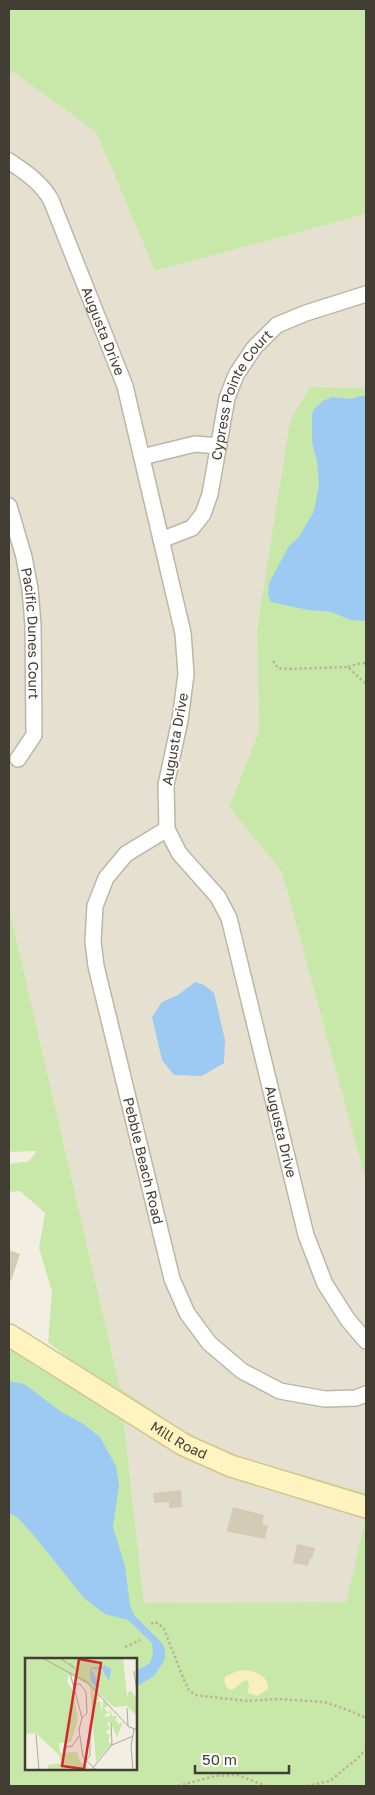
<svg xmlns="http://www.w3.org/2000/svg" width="375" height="1795" font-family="'Golos Text',sans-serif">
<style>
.residential{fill:#e6e0d0}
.green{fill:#c8e8a9;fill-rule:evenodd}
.sand{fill:#f9efbc}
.water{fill:#9ccaf2}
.building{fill:#d3cab8}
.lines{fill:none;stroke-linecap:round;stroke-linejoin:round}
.minor-casing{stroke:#bdb6a5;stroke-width:18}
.secondary-casing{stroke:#d3c590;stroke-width:24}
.path{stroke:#bfb396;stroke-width:2.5;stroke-dasharray:2.5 2.5;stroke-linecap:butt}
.minor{stroke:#fff;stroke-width:15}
.secondary{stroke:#fff3bf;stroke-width:21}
.labels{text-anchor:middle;stroke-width:4;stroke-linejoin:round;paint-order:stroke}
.street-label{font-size:14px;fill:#433e33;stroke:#fff}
.inset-road{fill:none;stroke:#aca89c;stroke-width:1}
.view{fill:#d62828;fill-opacity:0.15;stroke:#d62828;stroke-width:2.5}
.inset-edge{fill:none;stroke:#433e33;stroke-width:2.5}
</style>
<rect width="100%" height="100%" fill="#f2eee2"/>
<!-- residential -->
<path class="residential" d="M 9,69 L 96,132 L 155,271 L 366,214 L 366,388 L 310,387 L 257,630 L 259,731 L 229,807 L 282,872 L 366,1182 L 366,1493 L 235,1455 L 186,1433 L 120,1388 L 9,907 Z
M 123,1415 L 366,1516 L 346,1602 L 144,1604 Z"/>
<!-- green -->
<path class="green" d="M 9,9 L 366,9 L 366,214 L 155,271 L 96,132 L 9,69 Z
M 310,387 L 366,388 L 366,1182 L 282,872 L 229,807 L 259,731 L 257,630 L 290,421 Z
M 9,907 L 120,1388 L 186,1433 L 235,1455 L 366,1493 L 366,1514 L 123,1415 L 144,1603 L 346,1602 L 366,1516 L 366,1786 L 9,1786 L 9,1322 L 49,1348 L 69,1359 L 48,1342 L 52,1292 L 39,1248 L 45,1213 L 20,1191 L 9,1192 L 9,1164 L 29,1161 L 37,1151 L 9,1152 ZM 26,1659 L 136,1659 L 136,1769 L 26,1769 Z"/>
<!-- sand -->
<path class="sand" d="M 247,1670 C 258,1673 268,1676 268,1689 L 257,1696 L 248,1693 L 249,1684 L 247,1680 C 240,1681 238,1688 231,1690 C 225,1687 224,1683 225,1677 L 237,1671 Z"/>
<!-- water -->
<path class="water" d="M 360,396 L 366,396 L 366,621 L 351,620 L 331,612 L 309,610 L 271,602 L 268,595 L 269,583 L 289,546 L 299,537 L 314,511 L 319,485 L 317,461 L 312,442 L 312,414 L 315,408 L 323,401 L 332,397 L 351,399 Z
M 195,982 L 204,985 L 214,993 L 225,1040 L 224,1063 L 202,1076 L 174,1075 L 162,1060 L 152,1017 L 162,1002 L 178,995 Z
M 9,1381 L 24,1384 L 63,1413 L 82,1423 L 100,1437 L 116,1466 L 119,1485 L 113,1527 L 125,1566 L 130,1605 L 134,1615 L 160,1641 L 165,1648 L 165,1659 L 154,1676 L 136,1687 L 136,1671 L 150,1663 L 153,1653 L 152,1643 L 128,1620 L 105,1614 L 84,1598 L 36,1538 L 18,1518 L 9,1513 Z"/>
<!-- building -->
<path class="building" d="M 9,1250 L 20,1254 L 11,1281 L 9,1281 Z
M 181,1490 L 182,1507 L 169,1508 L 169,1502 L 154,1503 L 153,1493 Z
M 233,1507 L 264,1515 L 262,1524 L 268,1526 L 265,1539 L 229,1532 L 227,1530 Z
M 297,1544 L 315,1548 L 312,1559 L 310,1558 L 308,1566 L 293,1563 Z"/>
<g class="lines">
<!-- minor casing -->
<g class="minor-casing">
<g id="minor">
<path id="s1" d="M 9,161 C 25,172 41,182 51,200 L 125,386 L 183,633 L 186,674 L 180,720 L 166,785 L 167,829 L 179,853 L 218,897 L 229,918 L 306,1235 L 325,1284 L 348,1320 L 366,1341"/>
<path d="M 142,457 L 195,444 L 219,446"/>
<path id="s2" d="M 9,506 L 24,557 L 30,589 L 33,625 L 34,735 L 18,759"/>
<path id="s3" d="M 161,540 L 192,528 L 203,514 L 210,494 L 227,398 L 236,375 L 254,348 L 277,325 L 306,313 L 366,294"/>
<path id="s4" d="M 167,829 L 126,854 L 106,878 L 95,906 L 93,942 L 96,966 L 172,1279 L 187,1313 L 209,1343 L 242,1371 L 280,1391 L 325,1399 L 356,1398 L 366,1394"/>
</g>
</g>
<!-- secondary casing -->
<g class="secondary-casing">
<g id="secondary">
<path id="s5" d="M 9,1335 L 184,1445 L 231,1466 L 366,1507"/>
</g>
</g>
<!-- path -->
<path class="path" d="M 273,661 L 278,668 L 287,669 L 348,667 L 366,684
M 348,667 L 357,664 L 366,663
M 151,1624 L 155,1622 L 159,1624 L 164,1629 L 184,1680 L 189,1690 L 195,1695 L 247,1701 L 278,1699 L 324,1702 L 348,1710 L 366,1718
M 125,1647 L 140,1640
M 178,1786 L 215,1776 L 238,1775 L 266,1786
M 307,1786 L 330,1781 L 359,1757 L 366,1749"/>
<!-- minor -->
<use href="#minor" class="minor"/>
<!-- secondary -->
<use href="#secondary" class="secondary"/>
</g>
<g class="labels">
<!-- street labels -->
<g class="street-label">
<text dy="5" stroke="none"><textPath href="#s1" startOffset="199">Augusta Drive</textPath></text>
<text dy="5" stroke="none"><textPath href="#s3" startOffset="178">Cypress Pointe Court</textPath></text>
<text dy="5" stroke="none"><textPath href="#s2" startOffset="130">Pacific Dunes Court</textPath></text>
<text transform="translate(175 739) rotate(-80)" y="5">Augusta Drive</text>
<text dy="5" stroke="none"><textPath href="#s1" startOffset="1039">Augusta Drive</textPath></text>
<text dy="5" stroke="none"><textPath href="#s4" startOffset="370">Pebble Beach Road</textPath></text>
<text dy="5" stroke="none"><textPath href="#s5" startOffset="200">Mill Road</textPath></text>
</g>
</g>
<!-- overview -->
<g transform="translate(25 1658)">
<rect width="112" height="112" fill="#f2eee2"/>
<path d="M 0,0 L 98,0 L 102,39 L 104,33 L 107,34 L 112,42 L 112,58 L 102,48 L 89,49 L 69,31 L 69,40 L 73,40 L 71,34 L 75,38 L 74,42 L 69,42 L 75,44 L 77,54 L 78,41 L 84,47 L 79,50 L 84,56 L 80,56 L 80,59 L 85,58 L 85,49 L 87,58 L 92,58 L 90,63 L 95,60 L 91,63 L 94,66 L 98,64 L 92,79 L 86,65 L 82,64 L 85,71 L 81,73 L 83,77 L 86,75 L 83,84 L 87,86 L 71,104 L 65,28 L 44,16 L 42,24 L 48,33 L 53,61 L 46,84 L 34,85 L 35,95 L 52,94 L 55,103 L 64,112 L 23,112 L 23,107 L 36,105 L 34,97 L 11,75 L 0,76 Z" fill="#c8e8a9"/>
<path d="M 79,7 L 86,11 L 84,23 L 77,11 L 66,11 L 75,28 L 71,29 L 66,23 L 65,12 L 66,10 L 70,9 L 77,10 Z" fill="#9ccaf2"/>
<path class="inset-road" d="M 17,0 L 62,24 L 104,69 L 113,72M 35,0 L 50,11 L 45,5M 109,13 L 113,40M 45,15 L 57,60 L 54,72 L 58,99 L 71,112M 48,26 L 55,26 L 61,34 L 62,55 L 57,60M 102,50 L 103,68M 86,65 L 87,87M 11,76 L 14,112M 38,90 L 47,88 L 54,78M 61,103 L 65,97 L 65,66M 66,112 L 87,87 L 108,78M 108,112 L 106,88 L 109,71"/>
<path class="view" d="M 54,1 L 76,5 L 59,111 L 37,108 Z"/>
<rect width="112" height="112" class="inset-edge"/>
</g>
<!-- border -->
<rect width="375" height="1795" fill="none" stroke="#433e33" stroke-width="20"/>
<!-- scale -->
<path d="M195 1765v8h94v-8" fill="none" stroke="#433e33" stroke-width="2.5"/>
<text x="202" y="1765" font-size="15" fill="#433e33" stroke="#ffffff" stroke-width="4" paint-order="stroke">50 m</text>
</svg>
